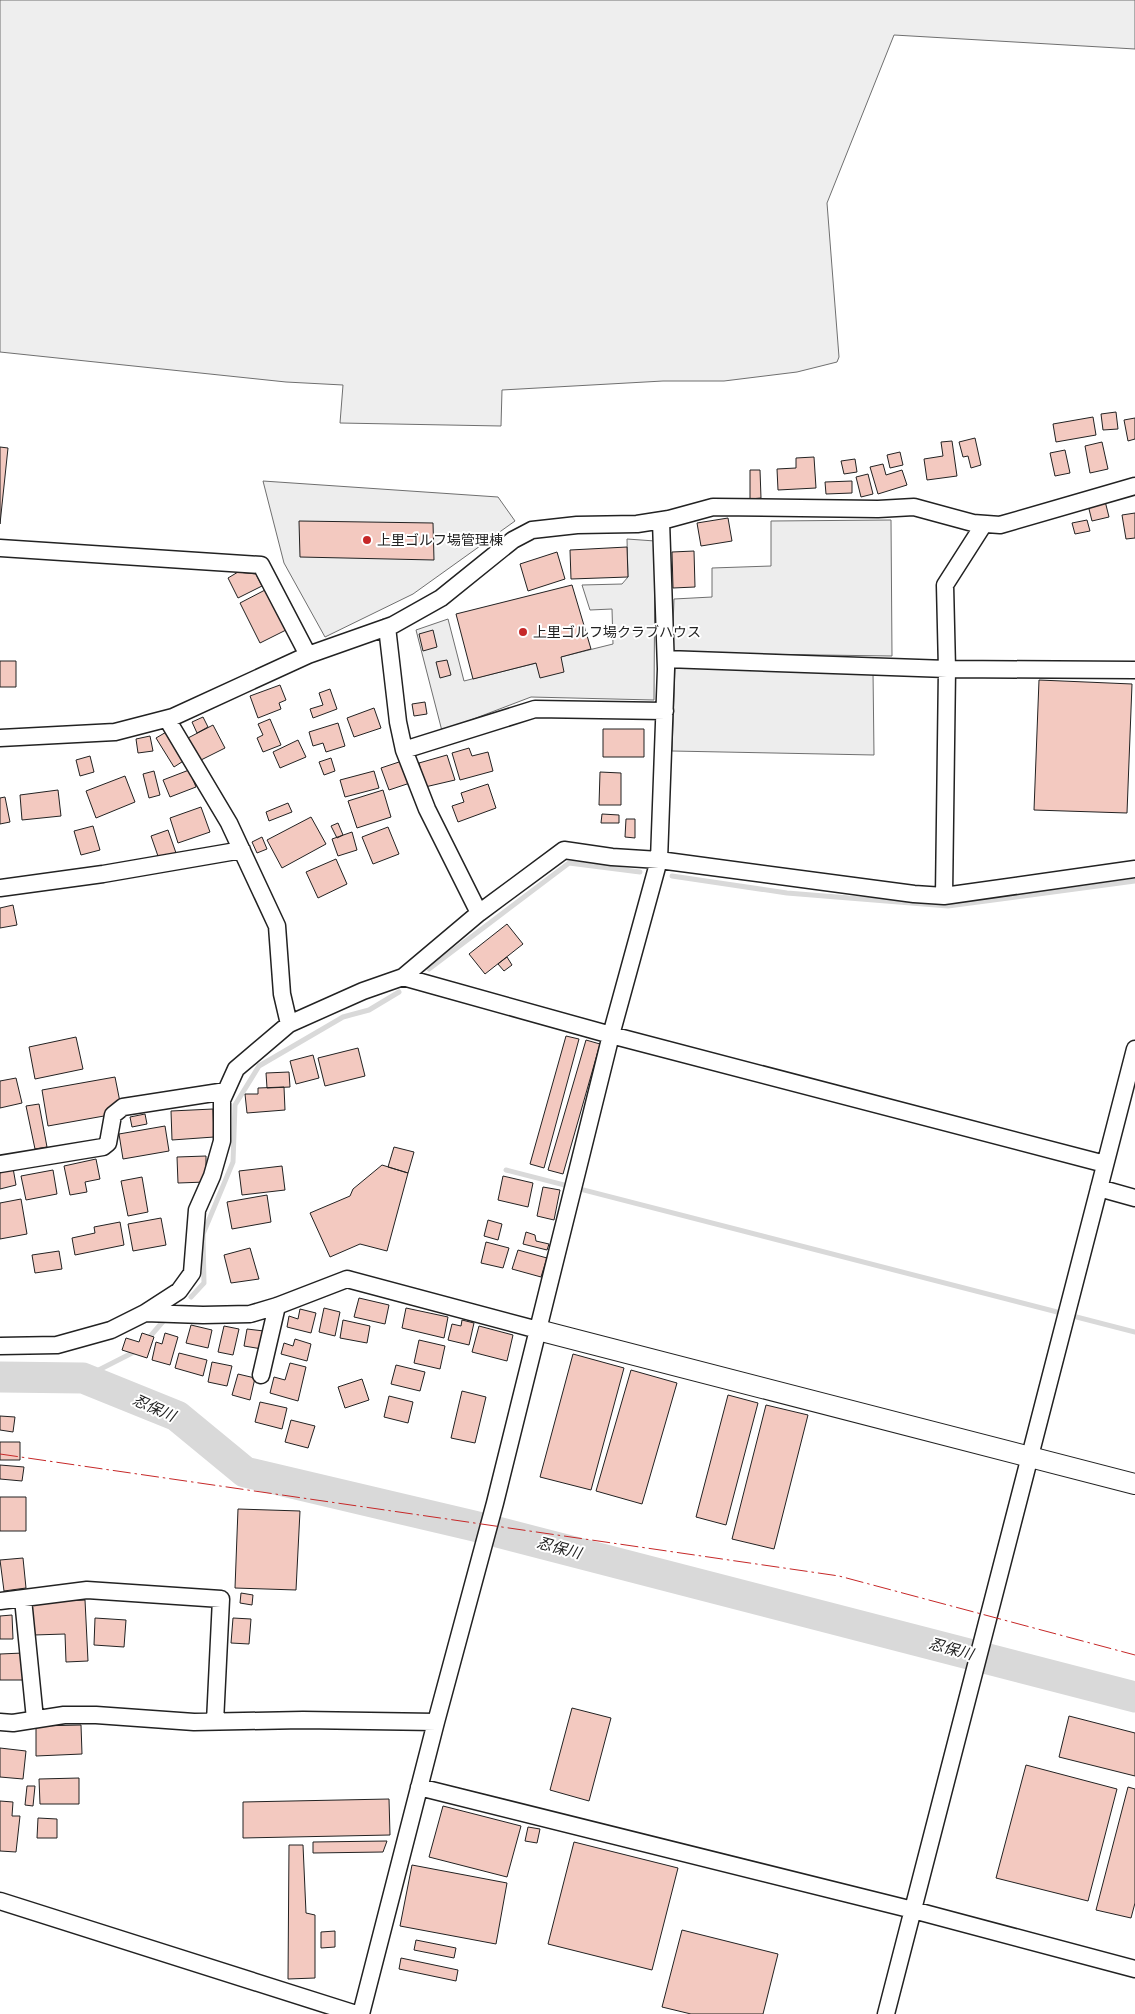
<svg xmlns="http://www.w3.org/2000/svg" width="1135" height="2014" font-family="Montserrat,'Noto Sans JP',sans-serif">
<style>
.green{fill:#eee;stroke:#6f6f6f}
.parking{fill:#ededed;stroke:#6f6f6f}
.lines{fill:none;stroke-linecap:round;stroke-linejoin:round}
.stream{stroke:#d9d9d9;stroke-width:5}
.river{stroke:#d9d9d9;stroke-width:31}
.building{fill:#f3c9c0;stroke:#222}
.minor-casing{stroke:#222;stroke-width:19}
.tertiary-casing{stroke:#222;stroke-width:22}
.minor{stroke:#fff;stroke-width:16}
.tertiary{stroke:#fff;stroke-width:20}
.power{stroke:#c62828;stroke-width:1;stroke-dasharray:18 4 2.5 4;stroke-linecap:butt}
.poi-dot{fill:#c62828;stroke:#fff;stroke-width:2}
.labels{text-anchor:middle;stroke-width:4;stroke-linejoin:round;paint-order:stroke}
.poi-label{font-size:14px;fill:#222;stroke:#fff;text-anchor:start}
.water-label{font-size:15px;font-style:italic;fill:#222;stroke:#fff}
</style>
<rect width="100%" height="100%" fill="#fff"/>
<!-- green -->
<path class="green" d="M 0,0 L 1135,0 L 1135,49 L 894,35 L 827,203 L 839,357 L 837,362 L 797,372 L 724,381 L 663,381 L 502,390 L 501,426 L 340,423 L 343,385 L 286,382 L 0,352 Z"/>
<!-- parking -->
<path class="parking" d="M 263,481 L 498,497 L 515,521 L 413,594 L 325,637 L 284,563 Z
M 891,520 L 892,656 L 672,653 L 674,599 L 712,597 L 712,568 L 771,566 L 771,521 Z
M 627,539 L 655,541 L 654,700 L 531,697 L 442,731 L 416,630 L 448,619 L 464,681 L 613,644 L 612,609 L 590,610 L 582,585 L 622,584 L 628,577 Z
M 675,666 L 873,671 L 874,755 L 672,751 Z"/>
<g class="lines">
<!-- stream -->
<path class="stream" d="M 672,876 L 787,893 L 948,906 L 1135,881
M 429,969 L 569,863 L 640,872
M 506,1170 L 1135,1332
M 191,1297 L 204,1283 L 203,1234 L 233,1162 L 235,1105 L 259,1066 L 343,1017 L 369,1010 L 399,992
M 147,1340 L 166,1318
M 83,1378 L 136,1351"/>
<!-- river -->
<path class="river" d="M 0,1377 L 83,1378 L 177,1416 L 245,1472 L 474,1526 L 1135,1697"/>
</g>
<!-- building -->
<path class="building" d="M 1116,412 L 1118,429 L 1103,430 L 1101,414 Z
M 1093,417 L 1096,435 L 1056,442 L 1053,424 Z
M 1135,418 L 1135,439 L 1128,441 L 1124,420 Z
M 975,438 L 981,465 L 971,468 L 968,456 L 963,457 L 959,442 Z
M 952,441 L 957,476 L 927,480 L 924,459 L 943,456 L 941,442 Z
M 1102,442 L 1108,469 L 1090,473 L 1085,446 Z
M 0,447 L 8,448 L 0,524 Z
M 1065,450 L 1070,473 L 1055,476 L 1050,453 Z
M 900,452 L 903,465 L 890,468 L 887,455 Z
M 814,457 L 816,488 L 778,490 L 777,469 L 796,468 L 796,458 Z
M 855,459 L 857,472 L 844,474 L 841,461 Z
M 883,464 L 886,475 L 902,470 L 907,485 L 878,494 L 870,467 Z
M 750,470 L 760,470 L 761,498 L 750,499 Z
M 868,474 L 873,494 L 861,497 L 856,477 Z
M 852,481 L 852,493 L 826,494 L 825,482 Z
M 1105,501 L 1109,517 L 1092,521 L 1088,505 Z
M 1135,513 L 1135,538 L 1126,539 L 1122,515 Z
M 728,518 L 732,541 L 701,546 L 697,523 Z
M 1087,520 L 1090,531 L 1075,534 L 1072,523 Z
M 299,521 L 433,523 L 434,560 L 300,557 Z
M 627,547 L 628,577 L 571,579 L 570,550 Z
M 694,551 L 695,587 L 673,588 L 672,552 Z
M 557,552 L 565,579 L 528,591 L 520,564 Z
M 238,572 L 256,574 L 262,586 L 238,598 L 228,578 Z
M 572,585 L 591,649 L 561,657 L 564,672 L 540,678 L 536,663 L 473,679 L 456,614 Z
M 265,590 L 286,630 L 260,643 L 240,603 Z
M 433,630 L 437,647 L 423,651 L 419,634 Z
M 447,660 L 451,675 L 440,678 L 436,662 Z
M 0,661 L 16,661 L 16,687 L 0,687 Z
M 1039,680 L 1132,684 L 1127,813 L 1034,810 Z
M 280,685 L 286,700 L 279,703 L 281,709 L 258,718 L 250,696 Z
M 330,689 L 337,709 L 313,718 L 310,709 L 323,705 L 319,693 Z
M 425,702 L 427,714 L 414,716 L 412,704 Z
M 374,708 L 381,728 L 354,737 L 347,718 Z
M 203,717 L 208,727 L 197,733 L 192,722 Z
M 270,719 L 281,745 L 263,752 L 257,738 L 263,735 L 258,724 Z
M 338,723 L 345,746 L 326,752 L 323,743 L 313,746 L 309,732 Z
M 213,725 L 225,748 L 199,761 L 188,738 Z
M 603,729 L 644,729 L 644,757 L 603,757 Z
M 168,731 L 185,760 L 174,767 L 156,738 Z
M 150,736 L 153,751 L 138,753 L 136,739 Z
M 298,740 L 306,757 L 280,768 L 273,752 Z
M 469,748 L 472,756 L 488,752 L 493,771 L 460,780 L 452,753 Z
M 447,755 L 455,780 L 425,787 L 419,763 Z
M 90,756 L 94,772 L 80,776 L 76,760 Z
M 331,758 L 335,771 L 324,775 L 319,762 Z
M 402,761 L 410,783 L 389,790 L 381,768 Z
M 189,770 L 196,787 L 170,797 L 163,780 Z
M 154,771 L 160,795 L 149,798 L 143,774 Z
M 374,771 L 379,788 L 345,797 L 340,780 Z
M 600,772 L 621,773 L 621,805 L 599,805 Z
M 125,776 L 135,802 L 96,818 L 86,791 Z
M 488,784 L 496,808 L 458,822 L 452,806 L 464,802 L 461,793 Z
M 58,790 L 61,816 L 22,820 L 20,795 Z
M 383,790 L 391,817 L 357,828 L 348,801 Z
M 5,797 L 10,822 L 0,824 L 0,798 Z
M 288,803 L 292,812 L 269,821 L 266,812 Z
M 201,807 L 210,832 L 178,843 L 170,818 Z
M 602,814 L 619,815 L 619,823 L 601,823 Z
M 311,817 L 326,844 L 282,868 L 267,840 Z
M 626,819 L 635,819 L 635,838 L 625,837 Z
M 338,823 L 343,835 L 337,838 L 331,826 Z
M 93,826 L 100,850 L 81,855 L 74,831 Z
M 388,827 L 399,854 L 373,864 L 362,837 Z
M 168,830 L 176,853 L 159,859 L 151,836 Z
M 352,832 L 357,850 L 338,856 L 332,839 Z
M 262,837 L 267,849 L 257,853 L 252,842 Z
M 336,859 L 347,884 L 318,898 L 306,872 Z
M 13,905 L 17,925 L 0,928 L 0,908 Z
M 507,924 L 523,944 L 485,974 L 469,954 Z
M 507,957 L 512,965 L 504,971 L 498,964 Z
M 566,1036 L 579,1039 L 544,1168 L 530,1164 Z
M 76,1037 L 83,1069 L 35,1079 L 29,1047 Z
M 586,1040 L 600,1044 L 563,1174 L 548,1170 Z
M 358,1048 L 365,1076 L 325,1086 L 318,1058 Z
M 313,1055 L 319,1078 L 296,1084 L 290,1061 Z
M 289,1072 L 290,1087 L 267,1088 L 266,1073 Z
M 115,1077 L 120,1102 L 104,1116 L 48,1126 L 42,1090 Z
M 16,1078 L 22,1103 L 0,1108 L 0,1081 Z
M 284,1087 L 285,1110 L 247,1113 L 245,1094 L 258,1094 L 258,1088 Z
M 39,1104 L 47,1147 L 35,1149 L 26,1106 Z
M 213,1109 L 214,1137 L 172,1140 L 171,1111 Z
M 145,1114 L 147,1124 L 132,1127 L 130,1117 Z
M 165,1126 L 169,1151 L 123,1159 L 119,1134 Z
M 394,1147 L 414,1152 L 408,1173 L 388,1167 Z
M 206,1156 L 206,1182 L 178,1183 L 177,1157 Z
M 96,1159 L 100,1179 L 85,1182 L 87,1192 L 70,1195 L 64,1166 Z
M 382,1165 L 408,1173 L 387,1251 L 360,1244 L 330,1257 L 310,1213 L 350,1196 L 353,1189 Z
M 282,1166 L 285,1190 L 242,1195 L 239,1171 Z
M 13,1168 L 16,1185 L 0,1189 L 0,1171 Z
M 53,1170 L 57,1194 L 26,1200 L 21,1176 Z
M 503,1176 L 533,1183 L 528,1207 L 498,1200 Z
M 142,1177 L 148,1212 L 128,1216 L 121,1181 Z
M 543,1187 L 560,1190 L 554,1220 L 537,1216 Z
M 267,1195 L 271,1222 L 232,1229 L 227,1202 Z
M 21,1199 L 27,1234 L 0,1239 L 0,1203 Z
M 161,1218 L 166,1245 L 133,1251 L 128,1224 Z
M 488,1220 L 502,1224 L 498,1240 L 484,1236 Z
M 120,1222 L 124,1245 L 75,1255 L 72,1238 L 95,1233 L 94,1227 Z
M 526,1232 L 535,1235 L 536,1241 L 549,1244 L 547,1250 L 523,1244 Z
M 486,1242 L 509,1248 L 503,1268 L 481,1263 Z
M 250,1248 L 259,1279 L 231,1283 L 224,1255 Z
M 518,1250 L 547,1258 L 541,1277 L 512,1269 Z
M 59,1251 L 62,1269 L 35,1273 L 32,1255 Z
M 359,1298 L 389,1305 L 385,1324 L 354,1317 Z
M 324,1308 L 340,1312 L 335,1336 L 319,1332 Z
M 406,1308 L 448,1317 L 444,1338 L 402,1328 Z
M 300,1309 L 316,1313 L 311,1333 L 287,1327 L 289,1316 L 298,1319 Z
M 343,1320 L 370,1326 L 367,1343 L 340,1338 Z
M 462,1320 L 474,1323 L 469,1345 L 448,1340 L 452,1324 L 461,1326 Z
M 191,1325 L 212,1330 L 208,1348 L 186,1343 Z
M 224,1326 L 239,1329 L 233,1355 L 218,1352 Z
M 479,1326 L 513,1335 L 507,1361 L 472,1352 Z
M 247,1329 L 264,1331 L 262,1349 L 244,1346 Z
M 142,1333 L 154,1337 L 147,1358 L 122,1350 L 126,1338 L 139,1342 Z
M 165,1333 L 178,1337 L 170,1365 L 152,1360 L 156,1342 L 162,1344 Z
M 295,1339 L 311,1344 L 307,1361 L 281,1354 L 284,1343 L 293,1346 Z
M 419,1340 L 445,1346 L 440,1369 L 414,1363 Z
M 179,1353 L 207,1360 L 203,1376 L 175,1368 Z
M 573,1354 L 624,1368 L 591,1490 L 540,1477 Z
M 212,1362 L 232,1366 L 227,1386 L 208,1382 Z
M 290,1363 L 306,1367 L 298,1401 L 270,1393 L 274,1377 L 285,1380 Z
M 396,1365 L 425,1372 L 420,1391 L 391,1384 Z
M 631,1370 L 677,1383 L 642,1504 L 596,1491 Z
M 238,1374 L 255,1378 L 250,1400 L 232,1395 Z
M 362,1379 L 369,1400 L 345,1408 L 338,1387 Z
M 462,1391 L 486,1397 L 475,1443 L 451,1438 Z
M 728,1395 L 758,1403 L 726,1525 L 696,1517 Z
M 389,1396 L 413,1402 L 408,1423 L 384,1417 Z
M 260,1402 L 287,1408 L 282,1429 L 255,1422 Z
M 766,1405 L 808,1415 L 774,1549 L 732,1539 Z
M 0,1416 L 15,1417 L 13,1432 L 0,1430 Z
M 291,1420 L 315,1426 L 308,1448 L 285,1442 Z
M 0,1442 L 20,1442 L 20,1460 L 0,1460 Z
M 0,1465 L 24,1467 L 22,1481 L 0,1479 Z
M 0,1497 L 26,1497 L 26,1531 L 0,1531 Z
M 238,1509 L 300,1511 L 296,1590 L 235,1588 Z
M 23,1558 L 26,1588 L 4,1591 L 0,1560 Z
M 241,1593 L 253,1595 L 252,1605 L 240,1603 Z
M 85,1600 L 88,1661 L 66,1662 L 65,1634 L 34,1635 L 32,1602 Z
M 12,1615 L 13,1639 L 0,1639 L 0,1616 Z
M 95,1618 L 126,1620 L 124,1647 L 94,1645 Z
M 233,1618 L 251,1619 L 249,1644 L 231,1643 Z
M 23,1653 L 23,1680 L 0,1680 L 0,1654 Z
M 572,1708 L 611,1718 L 589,1801 L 550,1790 Z
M 1069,1716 L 1135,1733 L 1135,1776 L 1059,1757 Z
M 81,1725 L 82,1754 L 36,1756 L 36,1726 Z
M 0,1748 L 26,1751 L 23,1779 L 0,1777 Z
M 1026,1765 L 1117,1789 L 1088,1901 L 996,1878 Z
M 79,1778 L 79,1804 L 40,1804 L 39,1779 Z
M 27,1786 L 35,1786 L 33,1806 L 25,1805 Z
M 1128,1787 L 1135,1789 L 1135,1903 L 1131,1918 L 1096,1910 Z
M 389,1799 L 390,1835 L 243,1838 L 243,1802 Z
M 0,1801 L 13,1802 L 12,1816 L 20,1816 L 16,1852 L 0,1851 Z
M 443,1806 L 521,1826 L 507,1877 L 429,1857 Z
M 38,1818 L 57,1819 L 57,1838 L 37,1838 Z
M 528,1827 L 540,1829 L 537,1843 L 525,1841 Z
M 387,1841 L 383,1852 L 313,1853 L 313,1842 Z
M 574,1842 L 678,1868 L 652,1970 L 548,1944 Z
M 289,1845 L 303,1845 L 306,1913 L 315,1915 L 315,1978 L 288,1979 Z
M 412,1865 L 507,1883 L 496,1944 L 400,1926 Z
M 682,1930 L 778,1954 L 763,2014 L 691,2014 L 662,2007 Z
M 335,1931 L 335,1947 L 321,1948 L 321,1932 Z
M 416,1940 L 456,1948 L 454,1958 L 414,1950 Z
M 401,1958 L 458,1970 L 456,1981 L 399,1969 Z"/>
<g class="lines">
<!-- minor casing -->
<g class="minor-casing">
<path id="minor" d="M 0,548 L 261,565 L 308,655
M 387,627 L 398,722 L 404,750 L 427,809 L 479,913
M 666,659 L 947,669 L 1135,670
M 167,719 L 229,823 L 277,926 L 282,994 L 289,1024
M 0,738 L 115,732 L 173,717 L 308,655 L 393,625 L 441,598 L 513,540 L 532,530 L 577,525 L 637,524 L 669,519 L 713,507 L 878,509 L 914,507 L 973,523 L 1000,525 L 1135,486
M 404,750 L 535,709 L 665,711
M 0,888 L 103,874 L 242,850
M 944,896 L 947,669 L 945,585 L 984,524
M 403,977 L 611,1035 L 1105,1164
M 0,1164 L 103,1147 L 108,1143 L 113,1115 L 123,1107 L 226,1091
M 1099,1188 L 1135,1198
M 145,1313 L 203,1315 L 250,1314 L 277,1306 L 347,1279 L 538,1330
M 0,1346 L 57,1345 L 111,1330 L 145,1313 L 179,1291 L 192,1273 L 197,1210 L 212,1176 L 222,1141 L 222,1100 L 236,1069 L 289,1024 L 363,991 L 403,977 L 479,913 L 564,850 L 612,857 L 659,860 L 914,894 L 944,896 L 1135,869
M 261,1375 L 277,1306
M 23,1599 L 35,1719
M 0,1601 L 87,1590 L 221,1599 L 215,1722
M 0,1722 L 13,1723 L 64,1715 L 96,1715 L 194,1722 L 303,1720 L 436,1722
M 419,1787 L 913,1910 L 1135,1969
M 0,1901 L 356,2014
M 361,2014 L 436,1722 L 495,1503 L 611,1035 L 659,860 L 666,669 L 661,521
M 886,2014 L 1135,1049"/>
</g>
<!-- tertiary casing -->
<g class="tertiary-casing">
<path id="tertiary" d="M 538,1330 L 1135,1484"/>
</g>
<!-- minor -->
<use href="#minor" class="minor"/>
<!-- tertiary -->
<use href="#tertiary" class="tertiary"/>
<!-- power -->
<path class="power" d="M 0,1454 L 839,1576 L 1135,1655"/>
</g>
<!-- markers -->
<g class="poi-dot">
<circle cx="367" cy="540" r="5"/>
<circle cx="523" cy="632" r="5"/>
</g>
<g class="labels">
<!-- poi labels -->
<g class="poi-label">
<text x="377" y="545">上里ゴルフ場管理棟</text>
<text x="533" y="637">上里ゴルフ場クラブハウス</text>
</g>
<!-- water labels -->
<g class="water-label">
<text transform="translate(154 1408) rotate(24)" y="5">忍保川</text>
<text transform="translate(559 1548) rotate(15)" y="5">忍保川</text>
<text transform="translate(951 1649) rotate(15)" y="5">忍保川</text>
</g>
</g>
</svg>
